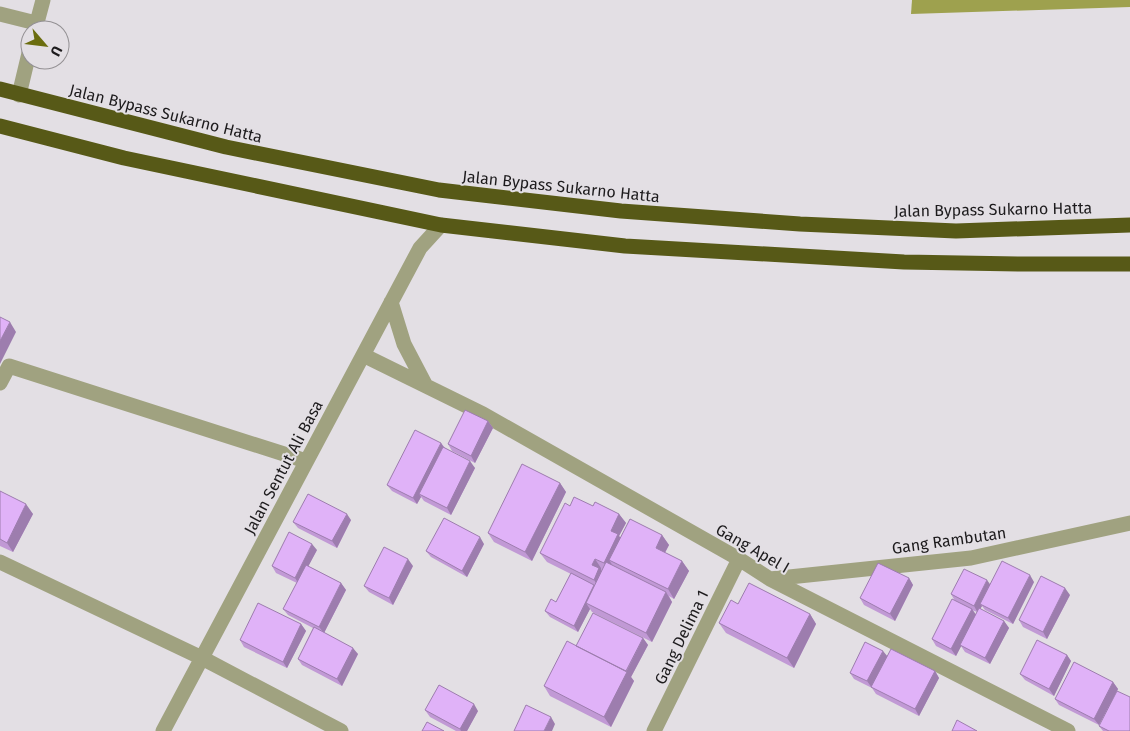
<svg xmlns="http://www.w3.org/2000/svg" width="1130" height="731" font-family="'Fira Sans',sans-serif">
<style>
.forest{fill:#9ea14e}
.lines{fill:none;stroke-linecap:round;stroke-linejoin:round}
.minor{stroke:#a0a280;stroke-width:15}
.highway{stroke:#575917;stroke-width:15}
.wall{fill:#c199d5;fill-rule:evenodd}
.shaded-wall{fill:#9d7dae}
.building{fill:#e0b2f8;stroke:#9d7dae}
.labels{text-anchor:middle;stroke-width:4;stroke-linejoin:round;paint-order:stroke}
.street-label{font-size:16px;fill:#1d1b1d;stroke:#e3dfe4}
</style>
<rect width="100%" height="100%" fill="#e3dfe4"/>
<!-- forest -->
<path class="forest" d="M 912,0 L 1130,0 L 1130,7 L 911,14 Z"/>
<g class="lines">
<!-- minor -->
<path class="minor" d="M 0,14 L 36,23
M 35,30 L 43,0
M 19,95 L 30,49
M 391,302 L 404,344 L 426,386
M 363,355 L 483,414 L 739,559 L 770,579 L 1068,731
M 0,383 L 9,366 L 306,461
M 0,562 L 202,658 L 341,731
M 770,579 L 971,558 L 1130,523
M 163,731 L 420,248 L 441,225
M 654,731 L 739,559"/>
<!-- highway -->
<path class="highway" d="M 0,89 L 226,147 L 439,190 L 621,211 L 800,224 L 956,231 L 1130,225
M 0,126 L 124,158 L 441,225 L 625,246 L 904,262 L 1020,264 L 1130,264"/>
</g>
<!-- wall -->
<path class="wall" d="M 488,421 L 493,428 L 475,463 L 452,451 L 448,444 Z
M 441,443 L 445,448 L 475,468 L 451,515 L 424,501 L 421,497 L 417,504 L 392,491 L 387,485 Z
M 560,483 L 566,492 L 532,561 L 494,542 L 488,533 Z
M 0,491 L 33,514 L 13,552 L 0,546 Z
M 570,506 L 593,506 L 619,514 L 626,523 L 619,536 L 620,537 L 662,535 L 669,545 L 665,553 L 682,561 L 689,571 L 674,599 L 669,596 L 672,602 L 652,642 L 592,612 L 590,609 L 578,632 L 550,617 L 545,611 L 556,602 L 571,574 L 547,562 L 540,553 Z
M 351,520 L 337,548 L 298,528 L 293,522 Z
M 484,544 L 467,577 L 431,557 L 426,551 Z
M 317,550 L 308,566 L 341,583 L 346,590 L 324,633 L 358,654 L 342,686 L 302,665 L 298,659 L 313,628 L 288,615 L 283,609 L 297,583 L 276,573 L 272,566 Z
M 413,566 L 393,605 L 369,592 L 364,586 Z
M 909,578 L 913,585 L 895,621 L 864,605 L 860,598 Z
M 1034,582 L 1013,624 L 985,610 L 982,606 L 980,609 L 1004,621 L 1009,628 L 990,664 L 965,652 L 961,646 L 956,656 L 936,646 L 932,639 L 955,601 L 951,594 L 990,585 ZM 972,610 L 977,612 L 976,615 Z
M 1070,595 L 1047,639 L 1023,627 L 1019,620 Z
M 738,604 L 810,614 L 816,624 L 794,668 L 726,633 L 719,623 Z
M 301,624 L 306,631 L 287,668 L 244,647 L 240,640 Z
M 643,638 L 648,645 L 631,677 L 634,681 L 611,727 L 550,696 L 544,686 L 576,646 Z
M 1067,655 L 1071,661 L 1054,696 L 1025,680 L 1020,674 Z
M 887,657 L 935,671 L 939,678 L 919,716 L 876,694 L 872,688 L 854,679 L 850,673 Z
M 1113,682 L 1118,689 L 1099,725 L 1059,705 L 1055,699 Z
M 425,710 L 478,711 L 467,731 L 456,731 L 430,717 Z
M 1099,726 L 1130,731 L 1103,731 Z"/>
<!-- shaded-wall -->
<path class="shaded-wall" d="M 10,322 L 16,332 L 0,364 L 0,341 Z
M 488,421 L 493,428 L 475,463 L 471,456 Z
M 441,443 L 445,449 L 419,494 L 421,497 L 417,504 L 413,498 Z
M 470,461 L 475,468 L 451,515 L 447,508 Z
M 560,483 L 566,492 L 532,561 L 525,552 Z
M 26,504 L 33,514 L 13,552 L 7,543 Z
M 347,514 L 351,520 L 337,548 L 332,541 Z
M 619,514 L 626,523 L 619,536 L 625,544 L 609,560 L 613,566 L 610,573 L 604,563 L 611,531 Z
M 662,535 L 669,545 L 662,558 L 656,548 Z
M 480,537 L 484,544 L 467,577 L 462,571 Z
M 312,544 L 317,550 L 299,584 L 295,578 Z
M 408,559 L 413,566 L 393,605 L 389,598 Z
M 595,559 L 601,568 L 601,570 L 606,578 L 600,589 L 594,580 L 592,565 Z
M 682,561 L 689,571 L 674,599 L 668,589 Z
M 1030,575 L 1034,582 L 1013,624 L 1008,618 Z
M 909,578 L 913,585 L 895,621 L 890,614 Z
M 987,580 L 992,587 L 980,604 L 982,606 L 978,613 L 974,606 Z
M 341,583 L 346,590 L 324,633 L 319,627 Z
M 594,585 L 586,603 L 590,609 L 578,632 L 574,626 Z
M 1065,588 L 1070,595 L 1047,639 L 1043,632 Z
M 666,592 L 672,602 L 652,642 L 646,633 Z
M 972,609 L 977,616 L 956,656 L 951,649 Z
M 810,614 L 816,624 L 794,668 L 787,658 Z
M 1004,621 L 1009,628 L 990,664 L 985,658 Z
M 301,624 L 306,631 L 287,668 L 283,662 Z
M 643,638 L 648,645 L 631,677 L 634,681 L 611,727 L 604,717 Z
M 353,648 L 358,654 L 342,686 L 337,679 Z
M 883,651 L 888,657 L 872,688 L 867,681 Z
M 1067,655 L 1071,661 L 1054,696 L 1049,689 Z
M 935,671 L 939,678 L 919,716 L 915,709 Z
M 1113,682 L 1118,689 L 1099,725 L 1094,719 Z
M 474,704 L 478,711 L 467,731 L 461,731 L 460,729 Z
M 551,717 L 555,724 L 552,731 L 544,731 Z"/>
<!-- building -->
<path class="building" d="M 0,317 L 10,322 L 0,341 Z
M 465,410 L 488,421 L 471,456 L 448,444 Z
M 415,430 L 441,443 L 413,498 L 387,485 Z
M 443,447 L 470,461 L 447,508 L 419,494 Z
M 522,464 L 560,483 L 525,552 L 488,533 Z
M 0,491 L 26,504 L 7,543 L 0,539 Z
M 308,494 L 347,514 L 332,541 L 293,522 Z
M 574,497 L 593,506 L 595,502 L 619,514 L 611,531 L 618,534 L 604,563 L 595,559 L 592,565 L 599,568 L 594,580 L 540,553 L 565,503 L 570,506 Z
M 444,518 L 480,537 L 462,571 L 426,551 Z
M 630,519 L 662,535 L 656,548 L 682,561 L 668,589 L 609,560 Z
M 289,532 L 312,544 L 295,578 L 272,566 Z
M 384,547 L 408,559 L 389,598 L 364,586 Z
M 1002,561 L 1030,575 L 1008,618 L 980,604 Z
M 606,562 L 666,592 L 646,633 L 586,603 Z
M 878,563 L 909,578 L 890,614 L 860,598 Z
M 306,565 L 341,583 L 319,627 L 283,609 Z
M 964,569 L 987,580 L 974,606 L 951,594 Z
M 571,573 L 594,585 L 574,626 L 545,611 L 551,599 L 556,602 Z
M 1041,576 L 1065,588 L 1043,632 L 1019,620 Z
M 749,583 L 810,614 L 787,658 L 719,623 L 731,600 L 738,604 Z
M 952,599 L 972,609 L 951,649 L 932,639 Z
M 258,603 L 301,624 L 283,662 L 240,640 Z
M 979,608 L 1004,621 L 985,658 L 960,645 Z
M 593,613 L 643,638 L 626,671 L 576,646 Z
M 314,627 L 353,648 L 337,679 L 298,659 Z
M 1037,640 L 1067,655 L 1049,689 L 1020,674 Z
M 567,641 L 627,672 L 604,717 L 544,686 Z
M 865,642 L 883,651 L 867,681 L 850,673 Z
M 891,649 L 935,671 L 915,709 L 871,687 Z
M 1074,662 L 1113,682 L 1094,719 L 1055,699 Z
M 439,685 L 474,704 L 460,729 L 425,710 Z
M 1117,691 L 1130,697 L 1130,731 L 1109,731 L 1099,726 Z
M 526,705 L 551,717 L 544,731 L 514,731 Z
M 957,720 L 977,731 L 952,731 Z
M 427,722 L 444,731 L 422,731 Z"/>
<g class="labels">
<!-- street labels -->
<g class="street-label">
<text transform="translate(166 113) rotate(14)" y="6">Jalan Bypass Sukarno Hatta</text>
<text transform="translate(561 186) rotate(6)" y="6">Jalan Bypass Sukarno Hatta</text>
<text transform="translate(993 209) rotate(-1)" y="6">Jalan Bypass Sukarno Hatta</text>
<text transform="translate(283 467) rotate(-62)" y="6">Jalan Sentut Ali Basa</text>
<text transform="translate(949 540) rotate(-8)" y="6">Gang Rambutan</text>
<text transform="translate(753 548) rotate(30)" y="6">Gang Apel I</text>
<text transform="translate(681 637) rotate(-64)" y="6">Gang Delima 1</text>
</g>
</g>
<!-- north arrow -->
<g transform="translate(45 45) rotate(118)"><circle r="24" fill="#e3dfe4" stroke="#949194"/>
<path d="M0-4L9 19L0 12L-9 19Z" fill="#6b6d0f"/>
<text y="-8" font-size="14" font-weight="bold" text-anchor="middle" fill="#1d1b1d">U</text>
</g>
</svg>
